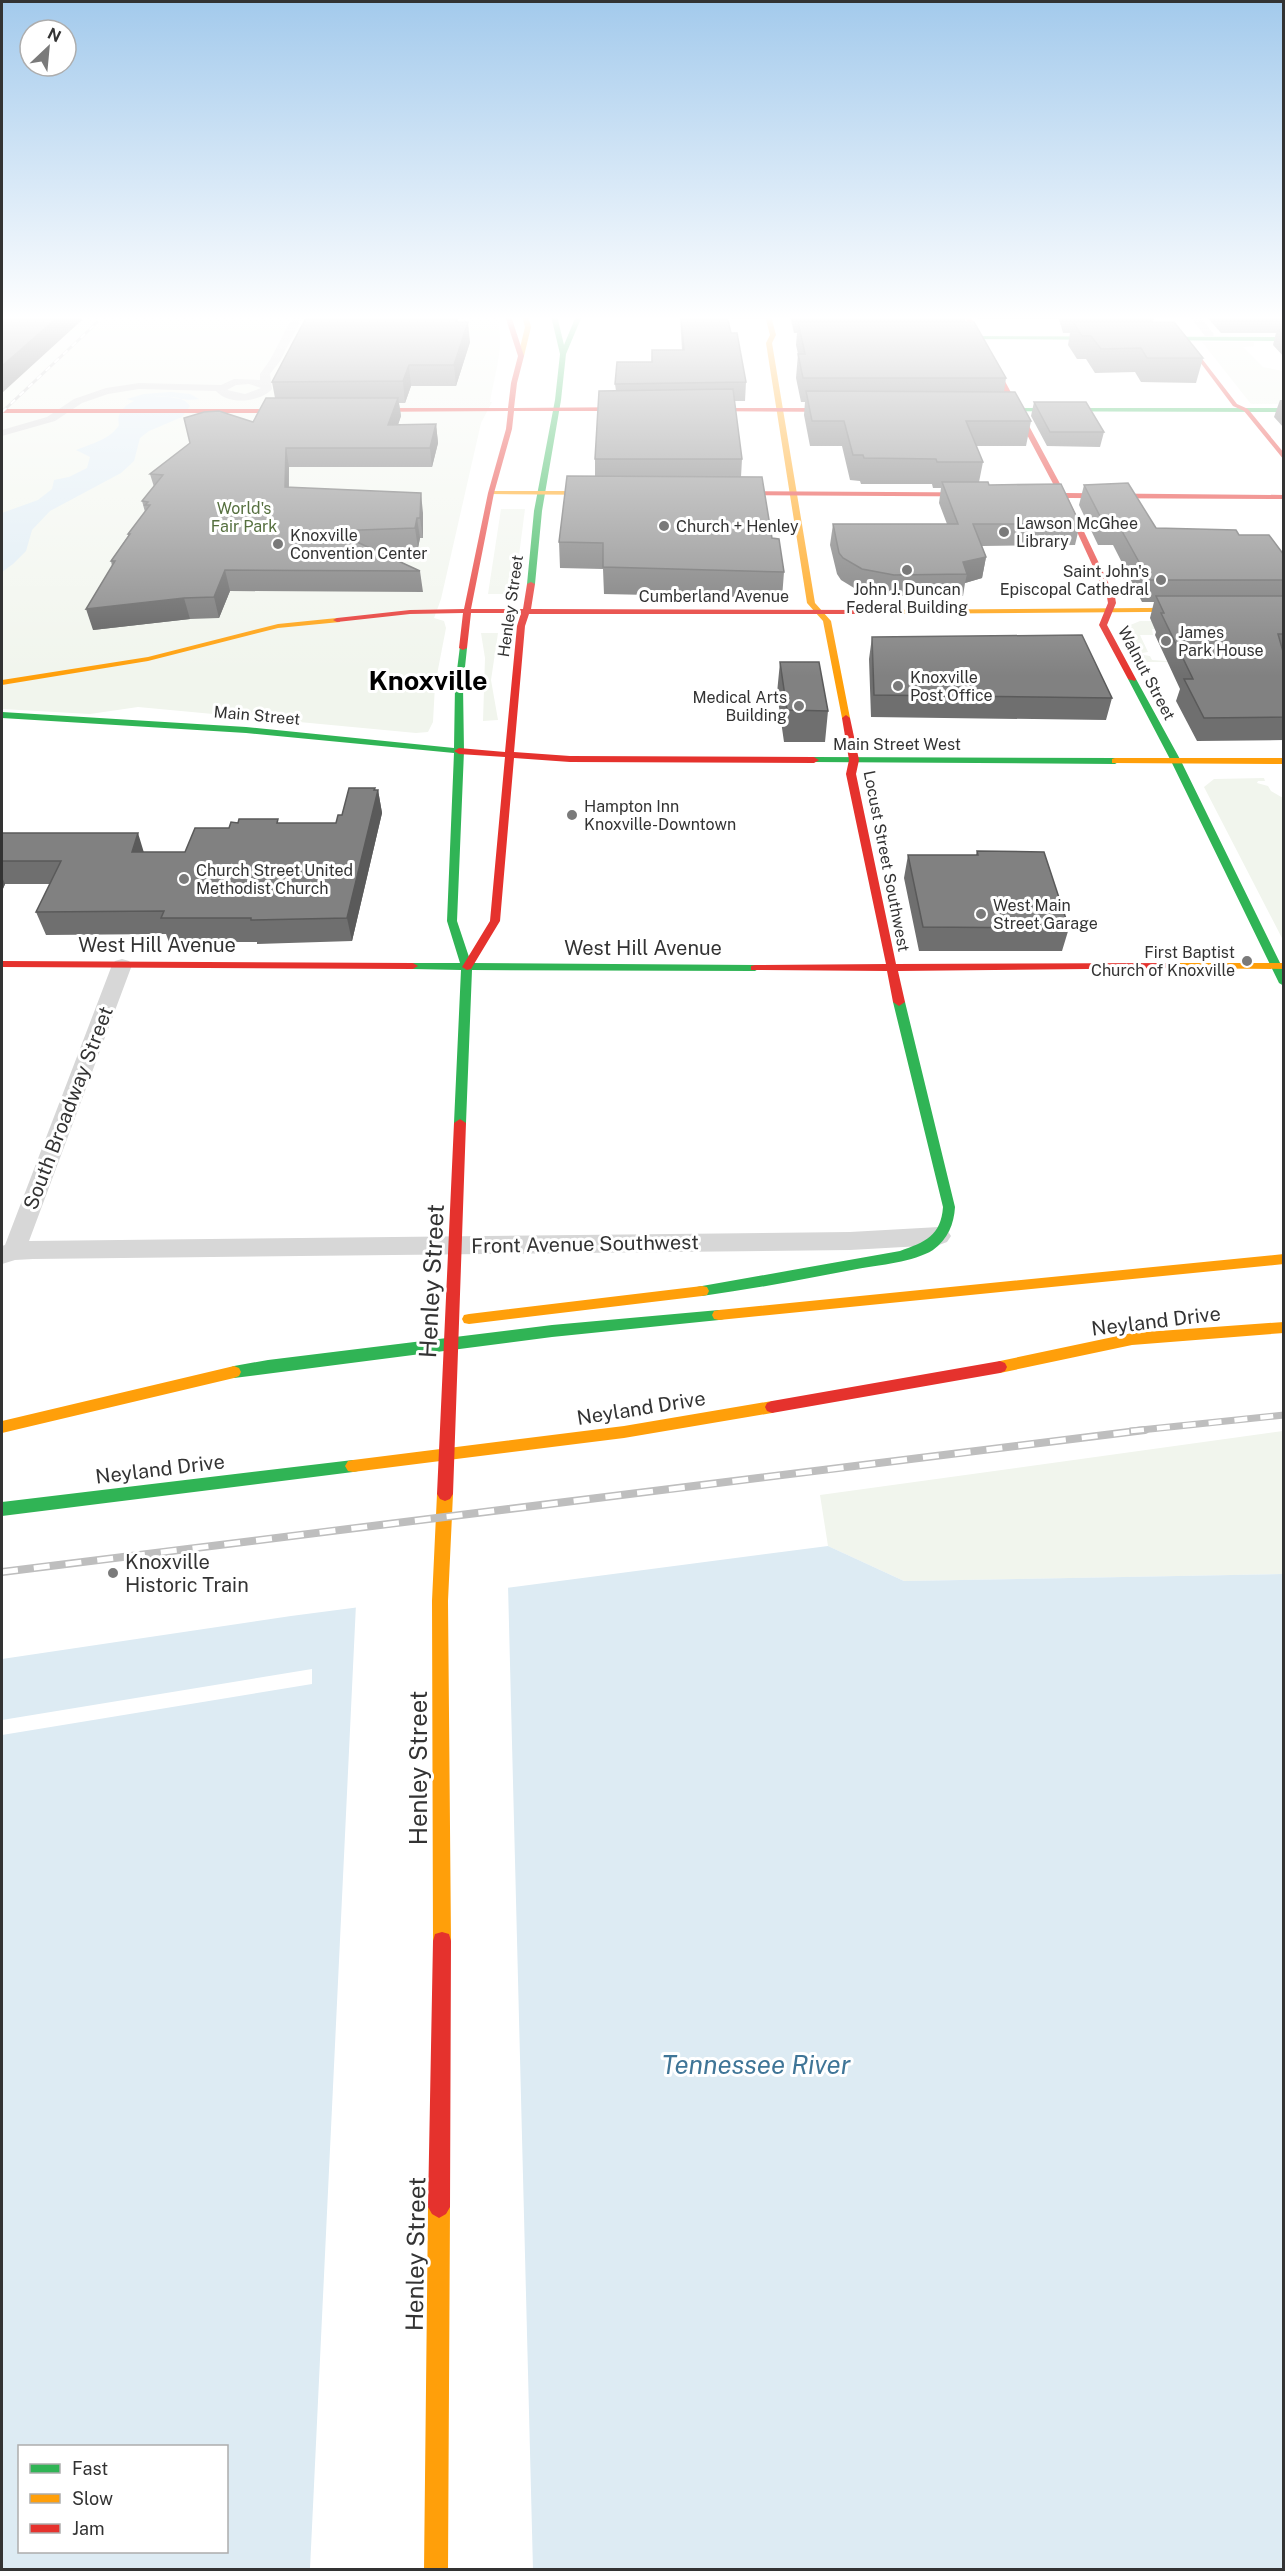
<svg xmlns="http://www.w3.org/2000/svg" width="1285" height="2571" font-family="'Public Sans',sans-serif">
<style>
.green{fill:#f1f5ed}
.water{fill:#ddebf3;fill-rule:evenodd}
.pier{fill:#fff}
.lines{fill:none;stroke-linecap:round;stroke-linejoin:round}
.street{fill:#d7d7d7;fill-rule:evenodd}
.fast{fill:#30b455;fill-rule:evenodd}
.slow{fill:#ff9f0a;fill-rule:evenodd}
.jam{fill:#e5322d;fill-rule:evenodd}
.rail-far2-casing{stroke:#bebebe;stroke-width:3}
.rail-far1-casing{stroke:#bebebe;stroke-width:7}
.rail-casing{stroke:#bebebe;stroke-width:8}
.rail-far2{stroke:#fff;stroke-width:2;stroke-dasharray:6;stroke-linecap:butt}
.rail-far1{stroke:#fff;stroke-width:4.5;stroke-dasharray:13;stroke-linecap:butt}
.rail{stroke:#fff;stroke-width:5;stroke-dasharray:16;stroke-linecap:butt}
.wall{fill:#6f6f6f}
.shaded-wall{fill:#5a5a5a}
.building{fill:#818181;stroke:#5a5a5a;stroke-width:1.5}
.poi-dot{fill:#7a7a7a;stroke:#fff;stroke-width:2}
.labels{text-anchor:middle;stroke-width:6;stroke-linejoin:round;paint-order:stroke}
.far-park-label{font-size:16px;fill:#56703f;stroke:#fff}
.far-poi-label{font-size:16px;fill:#333;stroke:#fff;text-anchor:start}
.far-street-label{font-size:16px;fill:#333;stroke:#fff}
.street-label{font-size:20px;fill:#333;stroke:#fff}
.poi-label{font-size:20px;fill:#333;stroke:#fff;text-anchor:start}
.near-street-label{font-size:24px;fill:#333;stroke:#fff}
.near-water-label{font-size:26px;font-style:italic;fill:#3f7597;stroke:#fff}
.far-town-label{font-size:27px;font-weight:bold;fill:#000;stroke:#fff}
</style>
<rect width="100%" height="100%" fill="#fff"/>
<!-- green -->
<path class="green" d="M 2,316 L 497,316 C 505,347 495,371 490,402 L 492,402 L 481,423 L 441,599 L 434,618 L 444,621 L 446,628 L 435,685 L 433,722 L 428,732 L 416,733 L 138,707 L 90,714 L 2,709 Z
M 1202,342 L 1254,342 L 1254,346 L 1243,347 L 1263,367 L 1283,371 L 1283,404 L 1251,404 Z
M 501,509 L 525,509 L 514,594 L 488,594 Z
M 1140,621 L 1190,621 L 1189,630 L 1152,629 L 1153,635 L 1140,635 L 1148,652 L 1142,653 L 1144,655 L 1150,656 L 1152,660 L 1179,662 L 1142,662 L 1126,631 L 1128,626 Z
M 481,633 L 498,633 L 491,680 L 498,720 L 483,721 L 485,658 Z
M 1264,778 L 1265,781 L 1258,781 L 1257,783 L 1268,786 L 1271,791 L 1283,798 L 1283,940 L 1204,787 L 1214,779 Z
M 1283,1431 L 1283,1574 L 904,1581 L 828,1546 L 820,1495 Z"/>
<!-- water -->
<path class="water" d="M 171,392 L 190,394 L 199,399 C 185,402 170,395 155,396 C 166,398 182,394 190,406 L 182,417 L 149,431 L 140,438 L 134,461 L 121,473 L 50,511 L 32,530 L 26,551 L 13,564 L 2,572 L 2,513 L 38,500 L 52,489 L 54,480 L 69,477 L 87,468 L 90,457 L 76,450 C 91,444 111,439 119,425 C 116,413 124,406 134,401 L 127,399 L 144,394 Z
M 828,1546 L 904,1581 L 1283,1574 L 1283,2569 L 2,2570 L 2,1659 L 291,1616 ZM 20,2446 L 226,2446 L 226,2552 L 20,2552 Z"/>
<!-- pier -->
<path class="pier" d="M 508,1585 L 533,2570 L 310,2569 L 356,1604 Z
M 312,1669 L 312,1684 L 2,1735 L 2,1720 Z"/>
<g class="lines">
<!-- street -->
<path class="street" d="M 293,316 L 303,316 L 280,361 L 270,374 L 272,389 C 260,402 229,406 216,391 L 139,389 L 108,394 L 82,403 L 55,421 L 2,436 L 2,430 L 47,417 L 74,399 L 106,388 L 139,383 L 221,385 L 234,379 L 260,380 L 260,374 L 270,360 ZM 249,384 L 261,388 L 245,394 L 227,390 L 236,385 Z
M 1189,316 L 1199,316 L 1214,334 L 1213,336 L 1205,336 Z
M 122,959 L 129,961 L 132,965 L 29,1241 L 850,1232 L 939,1227 L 947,1230 L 951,1236 L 947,1242 L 939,1245 L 850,1250 L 33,1259 L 15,1260 L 2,1264 L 2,1246 L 5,1245 L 112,965 L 115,961 Z"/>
<!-- fast -->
<path class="fast" d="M 551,316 L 557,316 L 564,345 L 576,316 L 582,316 L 566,354 L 561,400 L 542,511 L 535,584 L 531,586 L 527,584 L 534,511 L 555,400 L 560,354 Z
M 959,336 L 1284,337 L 1284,341 L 957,339 Z
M 979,408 L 1284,408 L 1284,412 L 977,411 Z
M 460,646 L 467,648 L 463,686 L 464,751 L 457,921 L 471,963 L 755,965 L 760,968 L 755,971 L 472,970 L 466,1123 L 460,1127 L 454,1123 L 461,970 L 413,969 L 408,966 L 413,963 L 460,963 L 447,921 L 454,753 L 246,733 L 2,718 L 2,712 L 246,727 L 454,748 L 455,686 Z
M 1129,677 L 1136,679 L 1181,761 L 1284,971 L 1284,986 L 1279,983 L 1171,761 L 1128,679 Z
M 814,757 L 1115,758 L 1120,761 L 1115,764 L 811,762 L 809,760 Z
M 899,998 L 905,1002 L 955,1207 C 954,1224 948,1239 933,1250 C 914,1262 879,1265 857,1269 C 805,1279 754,1289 702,1296 L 697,1295 L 695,1291 L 697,1287 L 702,1286 L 900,1251 C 925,1242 941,1236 943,1207 L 893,1002 Z
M 719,1310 L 724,1311 L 726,1315 L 724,1319 L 719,1320 L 552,1337 L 234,1378 L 229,1376 L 227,1372 L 229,1368 L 234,1366 L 268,1360 L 552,1325 Z
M 353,1460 L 358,1461 L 361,1466 L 358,1471 L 353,1472 L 2,1516 L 2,1502 Z"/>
<!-- slow -->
<path class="slow" d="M 522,316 L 528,316 L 531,327 L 524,356 L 521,358 L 518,356 L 525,327 Z
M 765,316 L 771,316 L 776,335 L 772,343 L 815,603 L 831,621 L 850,718 L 846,721 L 842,718 L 823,621 L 807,603 L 766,343 L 770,335 Z
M 491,491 L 610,491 L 613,493 L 610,495 L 489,494 Z
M 1284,607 L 1284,611 L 880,614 L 876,612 L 880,610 Z
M 337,618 L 340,618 L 340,622 L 278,628 L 148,661 L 2,685 L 2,680 L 148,657 L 278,624 Z
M 1115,758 L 1284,758 L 1284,764 L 1112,763 L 1112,759 Z
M 1178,963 L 1284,963 L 1284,969 L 1174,968 L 1173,966 Z
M 1284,1254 L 1284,1264 L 719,1320 L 714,1319 L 712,1315 L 714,1311 L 719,1310 Z
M 702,1286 L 707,1287 L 709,1291 L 707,1295 L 702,1296 L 469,1324 L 464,1323 L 462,1319 L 464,1315 L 469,1314 Z
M 1284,1322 L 1284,1333 L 1132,1345 L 1000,1373 L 995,1371 L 993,1367 L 995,1363 L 1000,1361 L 1132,1333 Z
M 234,1366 L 239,1368 L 241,1372 L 239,1376 L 234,1378 L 2,1433 L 2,1421 Z
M 772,1401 L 777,1403 L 779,1407 L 777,1411 L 772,1413 L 624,1438 L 353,1472 L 348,1471 L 345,1466 L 348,1461 L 353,1460 L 624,1426 Z
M 445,1487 L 450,1489 L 453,1494 L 448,1601 L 451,1941 L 449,1948 L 442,1950 L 435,1948 L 433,1941 L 432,1601 L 437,1494 L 440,1489 Z
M 439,2196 L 446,2200 L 450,2207 L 448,2570 L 424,2570 L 428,2207 L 432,2200 Z"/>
<!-- jam -->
<path class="jam" d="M 505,316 L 511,316 L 524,356 L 517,383 L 514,408 L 643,407 L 646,409 L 643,411 L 514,411 L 512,429 L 494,493 L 471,609 L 523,609 L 527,584 L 531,582 L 535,584 L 531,609 L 880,610 L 884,612 L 880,614 L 529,614 L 525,626 L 514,752 L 570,756 L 814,757 L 819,760 L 814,763 L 570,762 L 514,758 L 500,921 L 471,969 L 467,970 L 462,967 L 490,921 L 505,757 L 459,754 L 454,751 L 459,748 L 505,752 L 517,626 L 521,613 L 471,613 L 467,648 L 463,650 L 459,648 L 463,613 L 410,614 L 337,622 L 333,620 L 337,618 L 410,610 L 464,609 L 488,493 L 506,429 L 508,411 L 355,412 L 352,410 L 355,408 L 508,408 L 511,383 L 518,356 Z
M 770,316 L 768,319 L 641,317 L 642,316 Z
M 964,316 L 970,316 L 1065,493 L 1284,495 L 1284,499 L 1068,498 L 1115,597 L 1116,603 L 1107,625 L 1136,679 L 1135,681 L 1128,679 L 1099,625 L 1108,603 L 1107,597 L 1061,497 L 721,495 L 718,493 L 721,491 L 1058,493 Z
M 1182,338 L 1186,338 L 1237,404 L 1248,409 L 1284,453 L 1284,460 L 1244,411 L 1233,406 Z
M 691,408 L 850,408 L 853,410 L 850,412 L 689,411 Z
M 2,409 L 304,409 L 307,411 L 304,413 L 2,413 Z
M 846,715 L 850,718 L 859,760 L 856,774 L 896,964 L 1178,963 L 1183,966 L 1182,968 L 898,971 L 905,1002 L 899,1006 L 893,1002 L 887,971 L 751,970 L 751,966 L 755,965 L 886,964 L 846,774 L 849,760 L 842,718 Z
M 2,961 L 413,963 L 418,966 L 413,969 L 2,967 Z
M 460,1119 L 466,1123 L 453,1494 L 450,1499 L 445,1501 L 440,1499 L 437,1494 L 454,1123 Z
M 1000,1361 L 1005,1363 L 1007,1367 L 1005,1371 L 1000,1373 L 772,1413 L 767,1411 L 765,1407 L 767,1403 L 772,1401 Z
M 442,1932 L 449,1934 L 451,1941 L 450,2207 L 446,2214 L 439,2218 L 432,2214 L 428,2207 L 433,1941 L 435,1934 Z"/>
<!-- rail-far2 casing -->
<g class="rail-far2-casing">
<path id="rail-far2" d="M 2,412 L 104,316"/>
</g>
<!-- rail-far1 casing -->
<g class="rail-far1-casing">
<path id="rail-far1" d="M 1131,1431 L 1284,1415"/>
</g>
<!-- rail casing -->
<g class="rail-casing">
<path id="rail" d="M 2,1572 L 1145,1430"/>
</g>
<!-- rail-far2 -->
<use href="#rail-far2" class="rail-far2"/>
<!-- rail-far1 -->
<use href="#rail-far1" class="rail-far1"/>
<!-- rail -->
<use href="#rail" class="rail"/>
</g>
<!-- wall -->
<path class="wall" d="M 680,316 L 727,316 L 731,333 L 746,382 L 745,401 L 734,401 L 742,459 L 741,477 L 772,538 L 784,572 L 782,598 L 604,594 L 603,569 L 560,568 L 559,542 L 595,476 L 595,459 L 616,391 L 615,384 L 652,362 L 682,350 Z
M 790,316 L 966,316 L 965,322 L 1006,378 L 1004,392 L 1031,421 L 1026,446 L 976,446 L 983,462 L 979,482 L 989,485 L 1080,524 L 1075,545 L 982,546 L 986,557 L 982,578 L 965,583 L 963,596 L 891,596 L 859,591 L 841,580 L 837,574 L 830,545 L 833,524 L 947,524 L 939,503 L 941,488 L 933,488 L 932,484 L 861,484 L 860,481 L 850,480 L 842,446 L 810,446 L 804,415 L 805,402 L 801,402 L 796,378 L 798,354 L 796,345 L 797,333 L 794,333 Z
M 976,316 L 1154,316 L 1153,322 L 1203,358 L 1196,383 L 1141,382 L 1135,372 L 1095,373 L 1086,359 L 1077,359 L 1068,345 L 1070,333 L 1063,333 L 1059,319 L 978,319 Z
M 1206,316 L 1284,316 L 1284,357 L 1273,345 L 1276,333 L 1221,333 Z
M 458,322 L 470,342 L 456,386 L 411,386 L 405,403 L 399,403 L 401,416 L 398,425 L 436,424 L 438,443 L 432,467 L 289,467 L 289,487 L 423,513 L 423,538 L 420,538 L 418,548 L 375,550 L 420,571 L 423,592 L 230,591 L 219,618 L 190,619 L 93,630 L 112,566 L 111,561 L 128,536 L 128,534 L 145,512 L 142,501 L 154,487 L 150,474 L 253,422 L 275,398 L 272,382 Z
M 1280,400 L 1284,400 L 1284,428 L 1274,417 Z
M 1034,402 L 1104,432 L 1100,447 L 1047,446 L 1031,416 Z
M 1084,485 L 1156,528 L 1239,535 L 1284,555 L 1284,740 L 1197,741 L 1176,701 L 1180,689 L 1155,635 L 1156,632 L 1150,618 L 1154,602 L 1142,602 L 1113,545 L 1098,545 L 1079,505 Z
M 872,637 L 1112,698 L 1106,720 L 871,717 L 869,659 Z
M 780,662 L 828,711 L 825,742 L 784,742 L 777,693 Z
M 375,790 L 378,790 L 382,813 L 352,941 L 257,944 L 257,942 L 169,942 L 166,934 L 46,935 L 36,912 L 50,884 L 5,884 L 2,891 L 2,833 L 144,852 L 185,852 L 229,828 L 279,823 L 336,823 L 342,815 Z
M 977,851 L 1069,928 L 1062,951 L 919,951 L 904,878 L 908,855 L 976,855 Z"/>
<!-- shaded-wall -->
<path class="shaded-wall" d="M 59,316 L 81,316 L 82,320 L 2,393 L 2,366 Z
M 468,322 L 470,342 L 456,386 L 454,365 Z
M 409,365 L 411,386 L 405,403 L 403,381 Z
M 398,398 L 401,416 L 391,444 L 388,425 Z
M 436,424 L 438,443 L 432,467 L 430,448 Z
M 286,448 L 289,467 L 288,507 L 285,487 Z
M 421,493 L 423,513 L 423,538 L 420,518 Z
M 417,518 L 420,538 L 418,548 L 415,528 Z
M 986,557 L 982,578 L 965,583 L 967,574 L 963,562 Z
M 225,570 L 230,591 L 219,618 L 214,597 Z
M 184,598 L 190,619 L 93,630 L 86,609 Z
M 375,788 L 376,798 L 378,790 L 382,813 L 352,941 L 347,918 Z
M 138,833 L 145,856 L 132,852 Z
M 2,877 L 5,884 L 2,891 Z"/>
<!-- building -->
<path class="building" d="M 2,316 L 59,316 L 2,366 Z
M 307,316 L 458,317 L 456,322 L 468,322 L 454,365 L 409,365 L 403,381 L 272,382 Z
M 681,316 L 727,316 L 731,333 L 737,333 L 746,382 L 615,384 L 617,362 L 652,362 L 652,350 L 684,350 Z
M 1225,316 L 1284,316 L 1284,318 L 1226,317 Z
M 798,322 L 974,322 L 1006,378 L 803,378 L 798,354 L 805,354 Z
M 1073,322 L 1174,322 L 1203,358 L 1147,358 L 1141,348 L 1101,349 L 1091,336 L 1082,336 Z
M 1284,329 L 1284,336 L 1278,330 Z
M 733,389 L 742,459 L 595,459 L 599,391 Z
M 806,391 L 1015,392 L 1031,421 L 966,421 L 983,462 L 937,462 L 936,459 L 864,458 L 863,455 L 853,455 L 844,421 L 812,421 Z
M 266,398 L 398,398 L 388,425 L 436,424 L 430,448 L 286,448 L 285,487 L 421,493 L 420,518 L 417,518 L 415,528 L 333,531 L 420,571 L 225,570 L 214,597 L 184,598 L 86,609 L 115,561 L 111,561 L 130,534 L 128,534 L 150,505 L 145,505 L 148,502 L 142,501 L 163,475 L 150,474 L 190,443 L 184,418 L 204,412 L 219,411 L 253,422 Z
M 1034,402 L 1086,402 L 1104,432 L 1050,432 Z
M 567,476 L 762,477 L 772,538 L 779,539 L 784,572 L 603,567 L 603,543 L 559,542 Z
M 942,482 L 988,482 L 989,485 L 1061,484 L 1080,524 L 973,524 L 986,557 L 963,562 L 967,574 L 894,575 L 862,569 L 843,558 L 839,553 L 833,524 L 958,524 Z
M 1128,483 L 1156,528 L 1236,530 L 1239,535 L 1269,535 L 1284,555 L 1284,580 L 1149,580 L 1118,524 L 1104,524 L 1084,485 Z
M 1156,596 L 1284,596 L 1284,634 L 1278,634 L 1284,655 L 1284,717 L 1204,718 L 1184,679 L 1193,679 L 1161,613 L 1164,613 Z
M 1082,635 L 1112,698 L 874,695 L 872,637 Z
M 780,662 L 819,662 L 828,711 L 787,710 Z
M 349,788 L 375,788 L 374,790 L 378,790 L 347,918 L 251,920 L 251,918 L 161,918 L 164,911 L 36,912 L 61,861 L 2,861 L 2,833 L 138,833 L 132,852 L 185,852 L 195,828 L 229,828 L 231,822 L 238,823 L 239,819 L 278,819 L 277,823 L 336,823 L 338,815 L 342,815 Z
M 977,851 L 1044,852 L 1069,928 L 923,927 L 908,855 L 978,855 Z"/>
<!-- sky -->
<linearGradient id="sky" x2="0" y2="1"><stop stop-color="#a3caec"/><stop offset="0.47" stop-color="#fff"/><stop offset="1" stop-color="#fff" stop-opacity="0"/></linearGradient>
<rect width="1285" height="676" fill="url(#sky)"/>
<!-- markers -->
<g class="poi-dot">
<circle cx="664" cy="526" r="6"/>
<circle cx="1004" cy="532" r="6"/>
<circle cx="278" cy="544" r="6"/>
<circle cx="907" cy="570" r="6"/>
<circle cx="1161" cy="580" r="6"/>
<circle cx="1166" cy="641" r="6"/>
<circle cx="898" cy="686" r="6"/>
<circle cx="799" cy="706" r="6"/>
<circle cx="572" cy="815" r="6"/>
<circle cx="184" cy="879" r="6"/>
<circle cx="981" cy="914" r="6"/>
<circle cx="1247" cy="961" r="6"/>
<circle cx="113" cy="1573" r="6"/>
</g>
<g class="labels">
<!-- far-park labels -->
<g class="far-park-label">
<text x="244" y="514">World's<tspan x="244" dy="18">Fair Park</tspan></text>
</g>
<!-- far-poi labels -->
<g class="far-poi-label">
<text x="1016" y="529">Lawson McGhee<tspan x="1016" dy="18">Library</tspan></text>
<text x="676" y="532">Church + Henley</text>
<text x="290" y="541">Knoxville<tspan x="290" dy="18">Convention Center</tspan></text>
<text x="1149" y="577" text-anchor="end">Saint John's<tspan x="1149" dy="18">Episcopal Cathedral</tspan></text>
<text x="907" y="595" text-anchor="middle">John J. Duncan<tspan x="907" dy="18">Federal Building</tspan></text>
<text x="1178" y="638">James<tspan x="1178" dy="18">Park House</tspan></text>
<text x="910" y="683">Knoxville<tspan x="910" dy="18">Post Office</tspan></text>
<text x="787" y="703" text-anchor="end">Medical Arts<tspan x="787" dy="18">Building</tspan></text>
<text x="584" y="812">Hampton Inn<tspan x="584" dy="18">Knoxville-Downtown</tspan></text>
<text x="196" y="876">Church Street United<tspan x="196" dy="18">Methodist Church</tspan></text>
<text x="993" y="911">West Main<tspan x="993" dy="18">Street Garage</tspan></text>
<text x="1235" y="958" text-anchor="end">First Baptist<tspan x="1235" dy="18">Church of Knoxville</tspan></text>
</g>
<!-- far-street labels -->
<g class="far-street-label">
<text x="714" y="602">Cumberland Avenue</text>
<text transform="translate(510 606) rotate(-82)" y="6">Henley Street</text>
<text transform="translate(1147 673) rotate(62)" y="6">Walnut Street</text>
<text transform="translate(257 715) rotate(5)" y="6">Main Street</text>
<text x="897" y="750">Main Street West</text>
<text transform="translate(887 861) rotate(79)" y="6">Locust Street Southwest</text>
</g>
<!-- street labels -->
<g class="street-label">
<text x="157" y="952">West Hill Avenue</text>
<text x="643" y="955">West Hill Avenue</text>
<text transform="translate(68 1108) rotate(-69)" y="7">South Broadway Street</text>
<text transform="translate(585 1244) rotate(-1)" y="7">Front Avenue Southwest</text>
<text transform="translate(1156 1321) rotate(-7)" y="7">Neyland Drive</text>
<text transform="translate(641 1408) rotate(-9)" y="7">Neyland Drive</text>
<text transform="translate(160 1469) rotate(-7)" y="7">Neyland Drive</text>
</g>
<!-- poi labels -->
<g class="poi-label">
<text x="125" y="1569">Knoxville<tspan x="125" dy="23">Historic Train</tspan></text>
</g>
<!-- near-street labels -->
<g class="near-street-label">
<text transform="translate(432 1281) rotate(-87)" y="8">Henley Street</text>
<text transform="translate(419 1768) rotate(-90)" y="8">Henley Street</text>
<text transform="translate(416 2254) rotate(-89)" y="8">Henley Street</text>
</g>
<!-- near-water labels -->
<g class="near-water-label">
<text x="756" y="2074">Tennessee River</text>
</g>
<!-- far-town labels -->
<g class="far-town-label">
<text x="428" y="690">Knoxville</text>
</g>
</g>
<!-- border -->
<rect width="1285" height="2571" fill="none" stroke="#333333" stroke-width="6"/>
<!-- legend -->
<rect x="18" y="2445" width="210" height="108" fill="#ffffff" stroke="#adadad" stroke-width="1.5"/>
<rect x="30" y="2464" width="30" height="9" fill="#30b455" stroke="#adadad" stroke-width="1.5"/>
<text x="72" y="2475" font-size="18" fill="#333333">Fast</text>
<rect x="30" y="2494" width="30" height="9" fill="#ff9f0a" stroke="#adadad" stroke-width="1.5"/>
<text x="72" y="2505" font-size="18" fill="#333333">Slow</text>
<rect x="30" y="2524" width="30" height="9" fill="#e5322d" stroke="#adadad" stroke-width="1.5"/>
<text x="72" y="2535" font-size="18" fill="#333333">Jam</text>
<!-- north arrow -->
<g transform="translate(48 48) rotate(26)"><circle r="28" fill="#ffffff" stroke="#adadad" stroke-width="1.5"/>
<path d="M0-4.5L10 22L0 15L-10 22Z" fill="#7a7a7a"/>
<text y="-9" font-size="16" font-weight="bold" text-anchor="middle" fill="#333333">N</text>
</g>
</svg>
